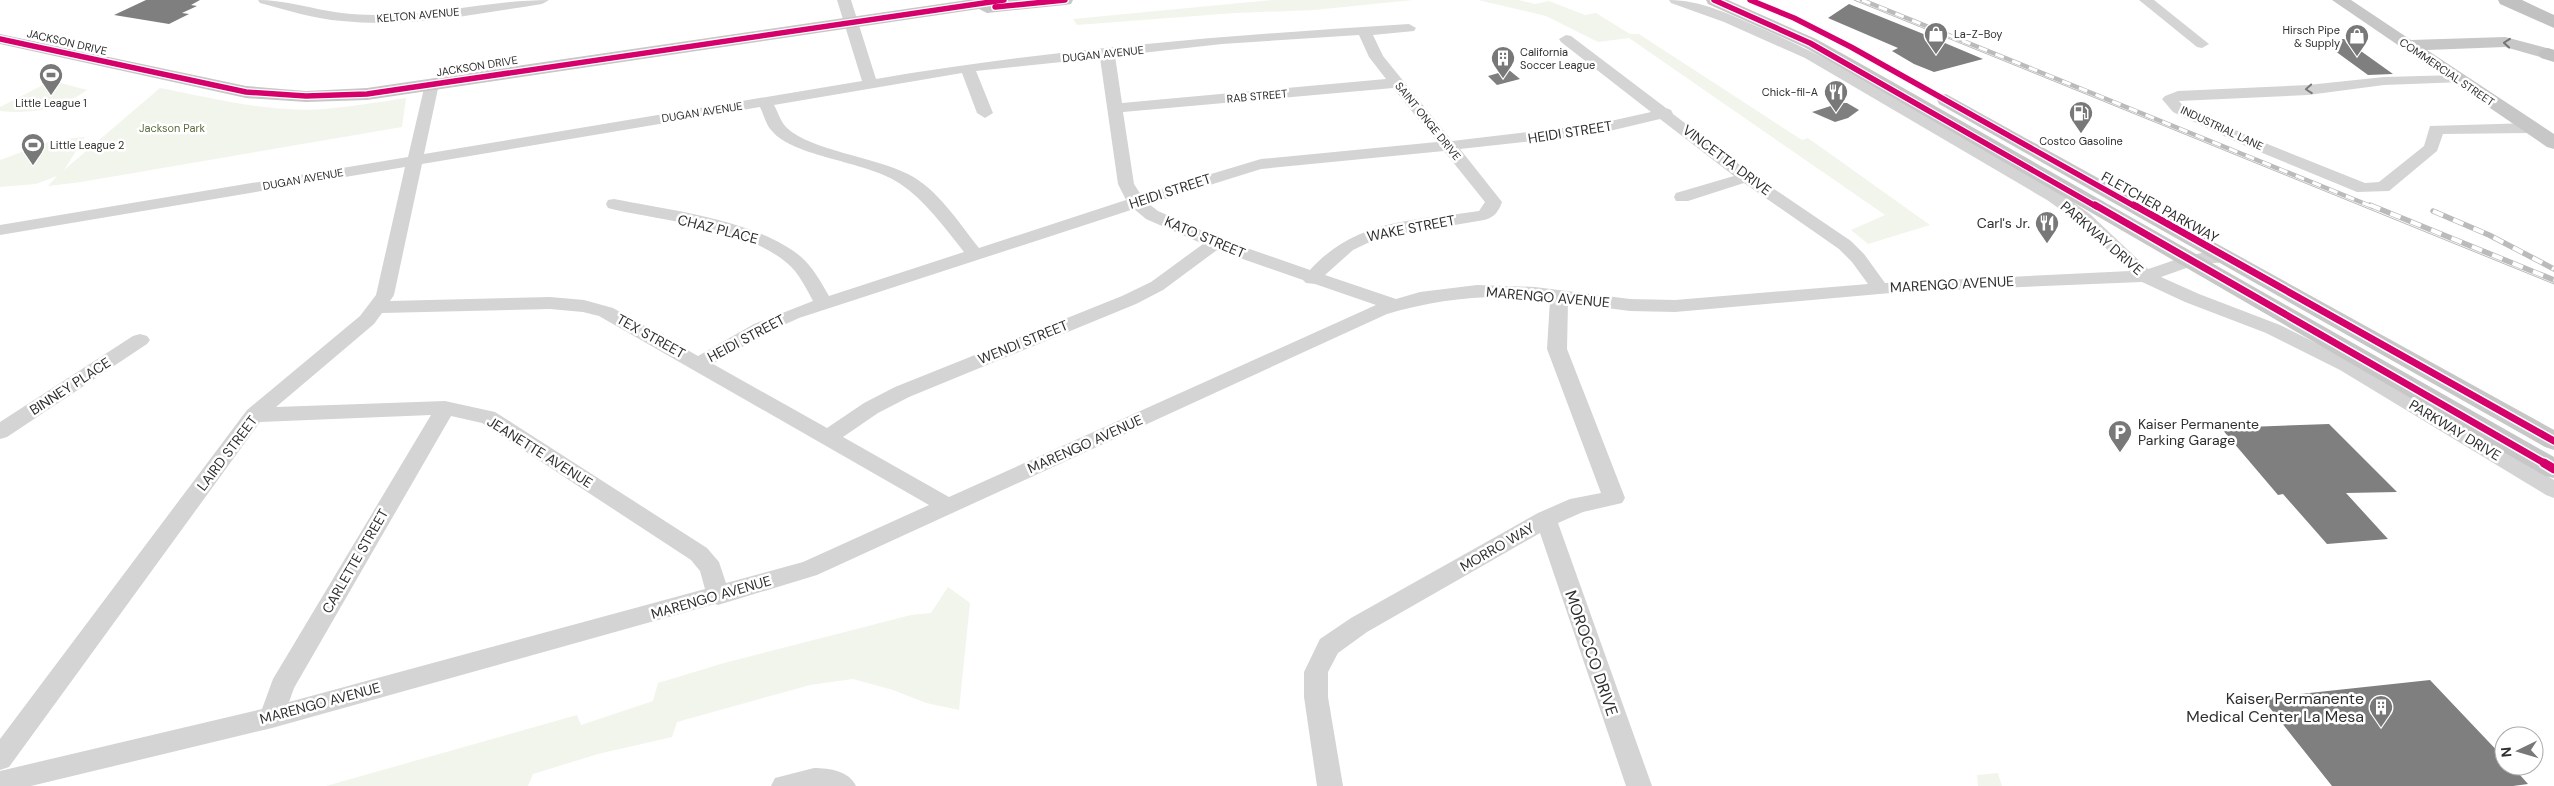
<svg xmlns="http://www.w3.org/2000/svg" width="2554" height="786" font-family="'DM Sans',sans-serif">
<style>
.green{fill:#f2f5ec}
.building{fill:#7f7f7f}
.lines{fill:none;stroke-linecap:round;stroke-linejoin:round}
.minor{fill:#d4d4d4;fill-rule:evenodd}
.major{fill:#c7c7c7;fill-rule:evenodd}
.highway{fill:#c1c1c1;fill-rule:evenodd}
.tram{stroke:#bbb;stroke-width:1}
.rail-far1-casing{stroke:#bbb;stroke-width:4.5}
.rail-casing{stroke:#bbb;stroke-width:5.5}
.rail-far1{stroke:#fff;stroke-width:3;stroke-dasharray:9;stroke-linecap:butt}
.rail{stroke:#fff;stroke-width:4;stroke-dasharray:11;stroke-linecap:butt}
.cycleway-far2-casing{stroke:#fff;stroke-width:8}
.cycleway-far1-casing{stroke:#fff;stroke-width:10}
.cycleway-casing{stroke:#fff;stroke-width:12}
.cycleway-far2{stroke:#d6006c;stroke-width:5.5}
.cycleway-far1{stroke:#d6006c;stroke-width:7}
.cycleway{stroke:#d6006c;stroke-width:9}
.oneway{stroke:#737373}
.oneway2{stroke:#797979}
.labels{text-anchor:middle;stroke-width:5;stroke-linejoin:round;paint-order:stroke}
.far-street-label{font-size:11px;fill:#2f2f2f;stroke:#fff}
.far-poi-label{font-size:11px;fill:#2f2f2f;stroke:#fff;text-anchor:start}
.far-park-label{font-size:11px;fill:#596c3c;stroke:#fff}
.street-label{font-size:14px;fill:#2f2f2f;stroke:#fff}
.poi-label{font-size:14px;fill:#2f2f2f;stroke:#fff;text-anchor:end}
.near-street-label{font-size:16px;fill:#2f2f2f;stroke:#fff}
.near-poi-label{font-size:16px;fill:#2f2f2f;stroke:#fff;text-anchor:end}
</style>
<rect width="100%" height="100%" fill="#fff"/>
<!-- green -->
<path class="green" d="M 1272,0 L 1413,0 L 1314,10 L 1235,13 L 1077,25 L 1073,19 Z
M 1478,0 L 1519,0 L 1535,4 L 1549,1 L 1585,15 L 1596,13 L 1630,34 L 1639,34 L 1802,140 L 1808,138 L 1930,225 L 1868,244 L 1851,230 L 1885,215 L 1629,38 L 1598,42 L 1546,16 Z
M 57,82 L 87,90 C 60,110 33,114 0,111 L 0,107 L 45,84 Z
M 160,88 C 213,98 268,113 323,109 C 350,107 378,102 406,98 L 402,127 L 81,182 L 48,186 L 57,176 L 36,184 L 0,187 L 0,160 L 54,140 L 85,137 L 64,170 Z
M 948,587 L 970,603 L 959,710 L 926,703 L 893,690 L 853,679 L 810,685 L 677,722 L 672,737 L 598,754 L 533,774 L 528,786 L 326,786 L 577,715 L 581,725 L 653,701 L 658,683 L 724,663 L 911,615 L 931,613 Z
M 1998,773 L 2002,786 L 1978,786 L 1977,775 Z"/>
<!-- building -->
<path class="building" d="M 146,0 L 200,0 L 191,5 L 197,6 L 182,13 L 189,14 L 169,24 L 114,15 Z
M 1849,4 L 1921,33 L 1983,59 L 1934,72 L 1914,64 L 1892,51 L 1898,48 L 1828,18 Z
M 2344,39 L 2393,74 L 2368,75 L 2320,40 Z
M 1509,70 L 1520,79 L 1497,85 L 1488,76 Z
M 1840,103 L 1847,103 L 1859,110 L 1848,118 L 1835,122 L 1812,112 Z
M 2329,424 L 2397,492 L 2346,493 L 2388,539 L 2327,544 L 2283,494 L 2278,495 L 2221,428 Z
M 2430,680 L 2504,758 L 2504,766 L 2512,766 L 2528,784 L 2513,786 L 2332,786 L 2262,698 Z"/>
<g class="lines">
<!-- minor -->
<path class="minor" d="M 258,0 C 283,0 305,7 329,11 C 349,15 370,15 390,15 C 443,14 495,0 549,0 L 542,4 C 476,14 409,28 342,21 C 314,19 287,10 260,3 Z
M 837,0 L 851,0 L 876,79 C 1052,49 1231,35 1409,24 L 1416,28 L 1414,31 L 1373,35 L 1383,56 L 1452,141 L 1597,124 L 1651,112 L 1561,42 L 1559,39 L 1566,35 L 1571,36 L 1666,108 L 1671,110 L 1673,114 L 1752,174 L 1851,241 L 1864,254 L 1885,283 L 2130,271 L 2078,222 L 2047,200 L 1805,58 L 1724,22 L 1671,3 L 1669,0 C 1702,0 1733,16 1763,29 C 1866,74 1962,136 2059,192 L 2090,214 L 2148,269 C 2173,261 2205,247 2231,253 L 2234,257 L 2231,261 L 2192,266 L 2161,277 L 2199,294 L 2280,325 L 2354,362 L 2554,480 L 2554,498 L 2546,495 L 2340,370 L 2266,333 L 2185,302 L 2142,282 L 1902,292 L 1675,312 L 1630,311 L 1568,303 L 1567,349 L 1625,498 L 1622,503 L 1583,512 L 1558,523 L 1652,786 L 1626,786 L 1540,533 L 1367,632 L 1338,653 L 1328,672 L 1328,697 L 1343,786 L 1317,786 L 1304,697 L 1304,672 L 1320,639 L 1351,618 L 1538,513 L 1570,499 L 1601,493 L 1547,349 L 1550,300 C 1494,293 1440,298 1387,314 L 817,575 L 718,605 L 715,604 L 272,728 L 31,786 L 0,786 L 0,771 L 262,709 L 273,679 L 431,415 L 260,422 L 9,767 L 0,770 L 0,739 L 247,410 L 360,316 L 376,295 L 405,167 L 0,235 L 0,225 L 408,157 L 425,84 L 432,80 L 439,84 L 424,154 L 862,81 ZM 1359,35 L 1369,57 L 1386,79 L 1122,103 L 1115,56 L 1222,44 ZM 1100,58 L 1118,184 L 1126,200 L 979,248 C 958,222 938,189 908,174 C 874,157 810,150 787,128 C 781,123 778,112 774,105 L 962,73 L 977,113 L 985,118 L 993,113 L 976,71 ZM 1393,88 L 1437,142 L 1261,159 L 1141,195 L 1134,184 L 1123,112 ZM 760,107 C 764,115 766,125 772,131 C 793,157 866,161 899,183 C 926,201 944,227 964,252 L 829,296 C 821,282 812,266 800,256 C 756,220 669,210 614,199 L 608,200 L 606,204 L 608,208 C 664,222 741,225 787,263 C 799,273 806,288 813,301 L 754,324 L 698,356 L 613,308 L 584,300 L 550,297 L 390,301 L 394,295 L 422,164 ZM 1660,119 L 1734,176 L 1676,193 L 1674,197 L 1676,201 L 1688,201 L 1744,183 L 1839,249 L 1852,262 L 1868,284 L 1675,300 L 1630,299 L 1535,287 L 1477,285 L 1420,292 L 1396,299 L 1325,275 L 1353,250 L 1378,238 L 1484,220 C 1494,218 1499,211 1502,202 L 1460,149 L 1597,134 ZM 1444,151 L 1485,202 L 1479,211 C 1415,221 1357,218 1310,270 L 1221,239 L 1158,211 L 1149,204 L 1261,169 ZM 1134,209 L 1146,219 L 1203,244 L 1151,282 L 1122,296 L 895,387 L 864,403 L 827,428 L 713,364 L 768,332 L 799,318 ZM 1217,250 L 1303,280 L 1306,283 L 1315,284 L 1376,305 L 949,497 L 843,437 L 878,413 L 909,397 L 1136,304 L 1163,290 ZM 550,309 L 583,312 L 599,316 L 929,505 L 803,562 L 726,583 L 719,562 L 707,548 L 495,412 L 445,401 L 276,407 L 374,324 L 382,313 ZM 451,416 L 482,423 L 691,560 L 700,571 L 705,589 L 289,702 L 294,688 Z
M 2139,0 L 2154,0 L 2209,44 L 2202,48 L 2197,47 Z
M 2458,75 L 2465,79 L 2463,82 L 2384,85 L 2308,95 L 2179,101 L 2183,106 L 2255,139 L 2365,183 L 2379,182 L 2424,146 L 2430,126 L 2531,123 L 2539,128 L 2531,133 L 2443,134 L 2437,151 L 2389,191 L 2357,192 L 2243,145 L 2173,112 L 2162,99 L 2165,96 L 2178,91 L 2308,85 L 2384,77 Z
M 140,334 L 147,336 L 150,340 L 147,344 L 7,437 L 0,439 L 0,422 L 133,336 Z
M 814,768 C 830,768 849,771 856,786 L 771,786 L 775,778 Z"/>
<!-- major -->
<path class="major" d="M 967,0 L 1073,0 L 1071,4 L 1065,5 L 987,13 L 979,9 L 367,100 L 306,102 L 246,98 L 0,44 L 0,34 L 246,86 L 306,91 L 367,88 Z
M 1706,0 L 1728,0 L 1816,39 L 1854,60 L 2554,457 L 2554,478 L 2545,476 L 1842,68 L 1804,47 L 1708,4 Z
M 2332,0 L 2351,0 L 2411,40 L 2505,37 L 2554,50 L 2554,61 L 2505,47 L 2427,50 L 2554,134 L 2554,149 L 2547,147 Z
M 1946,94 L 2554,430 L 2554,450 L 2545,447 L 1939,104 L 1937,100 L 1939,96 Z"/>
<!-- highway -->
<path class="highway" d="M 2498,0 L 2522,0 L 2554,15 L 2554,28 L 2500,4 Z
M 2548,48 L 2554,50 L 2554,62 L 2541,58 L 2538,54 L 2541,50 Z"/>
<!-- tram -->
<path class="tram" d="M 1854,0 L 2554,284"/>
<!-- rail-far1 casing -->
<g class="rail-far1-casing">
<path id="rail-far1" d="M 1862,0 L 2373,207"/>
</g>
<!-- rail casing -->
<g class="rail-casing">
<path id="rail" d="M 2370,205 L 2554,280
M 2433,211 L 2489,235 L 2554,269"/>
</g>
<!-- rail-far1 -->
<use href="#rail-far1" class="rail-far1"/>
<!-- rail -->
<use href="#rail" class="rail"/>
<!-- cycleway-far2 casing -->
<g class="cycleway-far2-casing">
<path id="cycleway-far2" d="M 1714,0 L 1810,43 L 2097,207
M 1750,0 L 1794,18 L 1851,47 L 2136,207
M 995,7 L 1065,0
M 0,39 L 246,92 L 306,96 L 367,94 L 1004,0"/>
</g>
<!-- cycleway-far1 casing -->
<g class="cycleway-far1-casing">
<path id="cycleway-far1" d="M 2095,205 L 2546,464
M 2134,205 L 2554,441"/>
</g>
<!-- cycleway casing -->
<g class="cycleway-casing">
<path id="cycleway" d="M 2544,463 L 2554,469"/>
</g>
<!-- cycleway-far2 -->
<use href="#cycleway-far2" class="cycleway-far2"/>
<!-- cycleway-far1 -->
<use href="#cycleway-far1" class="cycleway-far1"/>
<!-- cycleway -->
<use href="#cycleway" class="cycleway"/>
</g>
<!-- one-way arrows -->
<defs><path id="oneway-chevron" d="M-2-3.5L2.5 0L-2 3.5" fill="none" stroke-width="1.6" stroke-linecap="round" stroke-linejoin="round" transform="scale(1.25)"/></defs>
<use class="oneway" href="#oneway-chevron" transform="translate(2507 43) rotate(-175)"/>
<use class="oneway2" href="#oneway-chevron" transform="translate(2309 89) rotate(176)"/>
<!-- icons -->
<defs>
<g id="shop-pin" transform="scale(1.25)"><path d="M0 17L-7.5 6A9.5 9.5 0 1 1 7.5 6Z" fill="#787878" stroke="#fff"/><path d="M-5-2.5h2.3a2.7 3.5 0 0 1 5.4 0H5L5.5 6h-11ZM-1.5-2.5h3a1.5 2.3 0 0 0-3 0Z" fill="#fff"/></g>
<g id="building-pin" transform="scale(1.25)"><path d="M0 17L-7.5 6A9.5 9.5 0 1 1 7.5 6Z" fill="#787878" stroke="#fff"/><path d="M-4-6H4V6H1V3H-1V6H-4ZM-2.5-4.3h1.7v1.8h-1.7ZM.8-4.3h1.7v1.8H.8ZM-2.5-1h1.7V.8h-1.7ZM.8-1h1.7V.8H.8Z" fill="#fff"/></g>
<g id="stadium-pin" transform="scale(1.25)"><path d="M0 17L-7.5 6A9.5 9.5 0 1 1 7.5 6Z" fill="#787878" stroke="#fff"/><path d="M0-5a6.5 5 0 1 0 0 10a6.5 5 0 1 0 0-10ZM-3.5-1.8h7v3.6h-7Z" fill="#fff"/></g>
<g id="restaurant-pin" transform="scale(1.25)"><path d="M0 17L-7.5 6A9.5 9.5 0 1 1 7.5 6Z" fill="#787878" stroke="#fff"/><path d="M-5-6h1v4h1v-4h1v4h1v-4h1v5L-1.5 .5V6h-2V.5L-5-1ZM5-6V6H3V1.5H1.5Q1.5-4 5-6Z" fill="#fff"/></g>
<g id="fuel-pin" transform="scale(1.25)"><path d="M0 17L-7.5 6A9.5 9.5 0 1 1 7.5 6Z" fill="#787878" stroke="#fff"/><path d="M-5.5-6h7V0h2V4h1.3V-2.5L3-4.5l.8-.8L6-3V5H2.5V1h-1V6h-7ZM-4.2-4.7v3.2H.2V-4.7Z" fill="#fff"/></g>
<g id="parking-pin" transform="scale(1.25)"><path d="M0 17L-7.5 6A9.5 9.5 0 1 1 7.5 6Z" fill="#787878" stroke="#fff"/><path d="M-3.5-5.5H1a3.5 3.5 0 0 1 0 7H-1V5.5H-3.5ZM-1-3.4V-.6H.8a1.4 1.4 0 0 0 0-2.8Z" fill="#fff"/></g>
</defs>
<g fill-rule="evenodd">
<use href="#shop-pin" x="1936" y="34"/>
<use href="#shop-pin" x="2357" y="36"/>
<use href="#building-pin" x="1503" y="58"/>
<use href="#stadium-pin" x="51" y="75"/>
<use href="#restaurant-pin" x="1836" y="92"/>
<use href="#fuel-pin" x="2081" y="113"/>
<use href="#stadium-pin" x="33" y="145"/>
<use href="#restaurant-pin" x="2047" y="223"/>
<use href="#parking-pin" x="2120" y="432"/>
<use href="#building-pin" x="2381" y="707"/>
</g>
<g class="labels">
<!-- far-street labels -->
<g class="far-street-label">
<text transform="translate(418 15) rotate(-5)" y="4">KELTON AVENUE</text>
<text transform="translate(67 42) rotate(13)" y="4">JACKSON DRIVE</text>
<text transform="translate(1103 54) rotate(-6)" y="4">DUGAN AVENUE</text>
<text transform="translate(477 66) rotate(-9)" y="4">JACKSON DRIVE</text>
<text transform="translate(2447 72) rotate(34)" y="4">COMMERCIAL STREET</text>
<text transform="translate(1257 96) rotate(-5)" y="4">RAB STREET</text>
<text transform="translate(702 112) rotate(-9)" y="4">DUGAN AVENUE</text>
<text transform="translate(1428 121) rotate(51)" y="4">SAINT ONGE DRIVE</text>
<text transform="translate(2222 128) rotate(25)" y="4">INDUSTRIAL LANE</text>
<text transform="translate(303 179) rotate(-10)" y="4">DUGAN AVENUE</text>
</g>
<!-- far-poi labels -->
<g class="far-poi-label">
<text x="2340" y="34" text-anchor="end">Hirsch Pipe<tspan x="2340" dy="13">&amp; Supply</tspan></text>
<text x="1954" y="38">La-Z-Boy</text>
<text x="1520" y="56">California<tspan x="1520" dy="13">Soccer League</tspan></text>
<text x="1818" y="96" text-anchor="end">Chick-fil-A</text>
<text x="51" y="107" text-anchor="middle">Little League 1</text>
<text x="2081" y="145" text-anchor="middle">Costco Gasoline</text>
<text x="50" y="149">Little League 2</text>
</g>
<!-- far-park labels -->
<g class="far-park-label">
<text x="172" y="132">Jackson Park</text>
</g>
<!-- street labels -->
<g class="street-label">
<text transform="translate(1570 132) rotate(-9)" y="5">HEIDI STREET</text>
<text transform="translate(1727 160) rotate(37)" y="5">VINCETTA DRIVE</text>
<text transform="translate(1170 191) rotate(-18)" y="5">HEIDI STREET</text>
<text transform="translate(2160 207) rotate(29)" y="5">FLETCHER PARKWAY</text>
<text transform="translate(1411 228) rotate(-11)" y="5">WAKE STREET</text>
<text transform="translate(718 229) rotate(14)" y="5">CHAZ PLACE</text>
<text transform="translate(1205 237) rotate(23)" y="5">KATO STREET</text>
<text transform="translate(2102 238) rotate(41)" y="5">PARKWAY DRIVE</text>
<text transform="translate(1952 284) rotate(-3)" y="5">MARENGO AVENUE</text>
<text transform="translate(1548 297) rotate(5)" y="5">MARENGO AVENUE</text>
<text transform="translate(651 336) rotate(29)" y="5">TEX STREET</text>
<text transform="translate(746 338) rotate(-28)" y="5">HEIDI STREET</text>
<text transform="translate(1023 342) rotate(-22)" y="5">WENDI STREET</text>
<text transform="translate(70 386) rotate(-33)" y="5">BINNEY PLACE</text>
<text transform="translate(2455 430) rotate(31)" y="5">PARKWAY DRIVE</text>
<text transform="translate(1085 444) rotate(-24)" y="5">MARENGO AVENUE</text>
<text transform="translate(540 452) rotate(32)" y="5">JEANETTE AVENUE</text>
<text transform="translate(227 453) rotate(-53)" y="5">LAIRD STREET</text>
<text transform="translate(1497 547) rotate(-30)" y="5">MORRO WAY</text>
<text transform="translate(355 561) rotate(-60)" y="5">CARLETTE STREET</text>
<text transform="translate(711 597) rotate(-16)" y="5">MARENGO AVENUE</text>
<text transform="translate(320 703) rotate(-15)" y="5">MARENGO AVENUE</text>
</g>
<!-- poi labels -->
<g class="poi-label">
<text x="2030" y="228">Carl's Jr.</text>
<text x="2138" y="429" text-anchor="start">Kaiser Permanente<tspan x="2138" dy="16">Parking Garage</tspan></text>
</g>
<!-- near-street labels -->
<g class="near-street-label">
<text transform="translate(1592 653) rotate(71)" y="6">MOROCCO DRIVE</text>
</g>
<!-- near-poi labels -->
<g class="near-poi-label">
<text x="2364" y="704">Kaiser Permanente<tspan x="2364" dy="18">Medical Center La Mesa</tspan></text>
</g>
</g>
<!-- north arrow -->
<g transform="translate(2519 751) rotate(265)"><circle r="24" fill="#ffffff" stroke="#acacac"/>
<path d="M0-4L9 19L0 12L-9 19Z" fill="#787878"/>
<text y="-8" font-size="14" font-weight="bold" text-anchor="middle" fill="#2f2f2f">N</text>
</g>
</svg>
